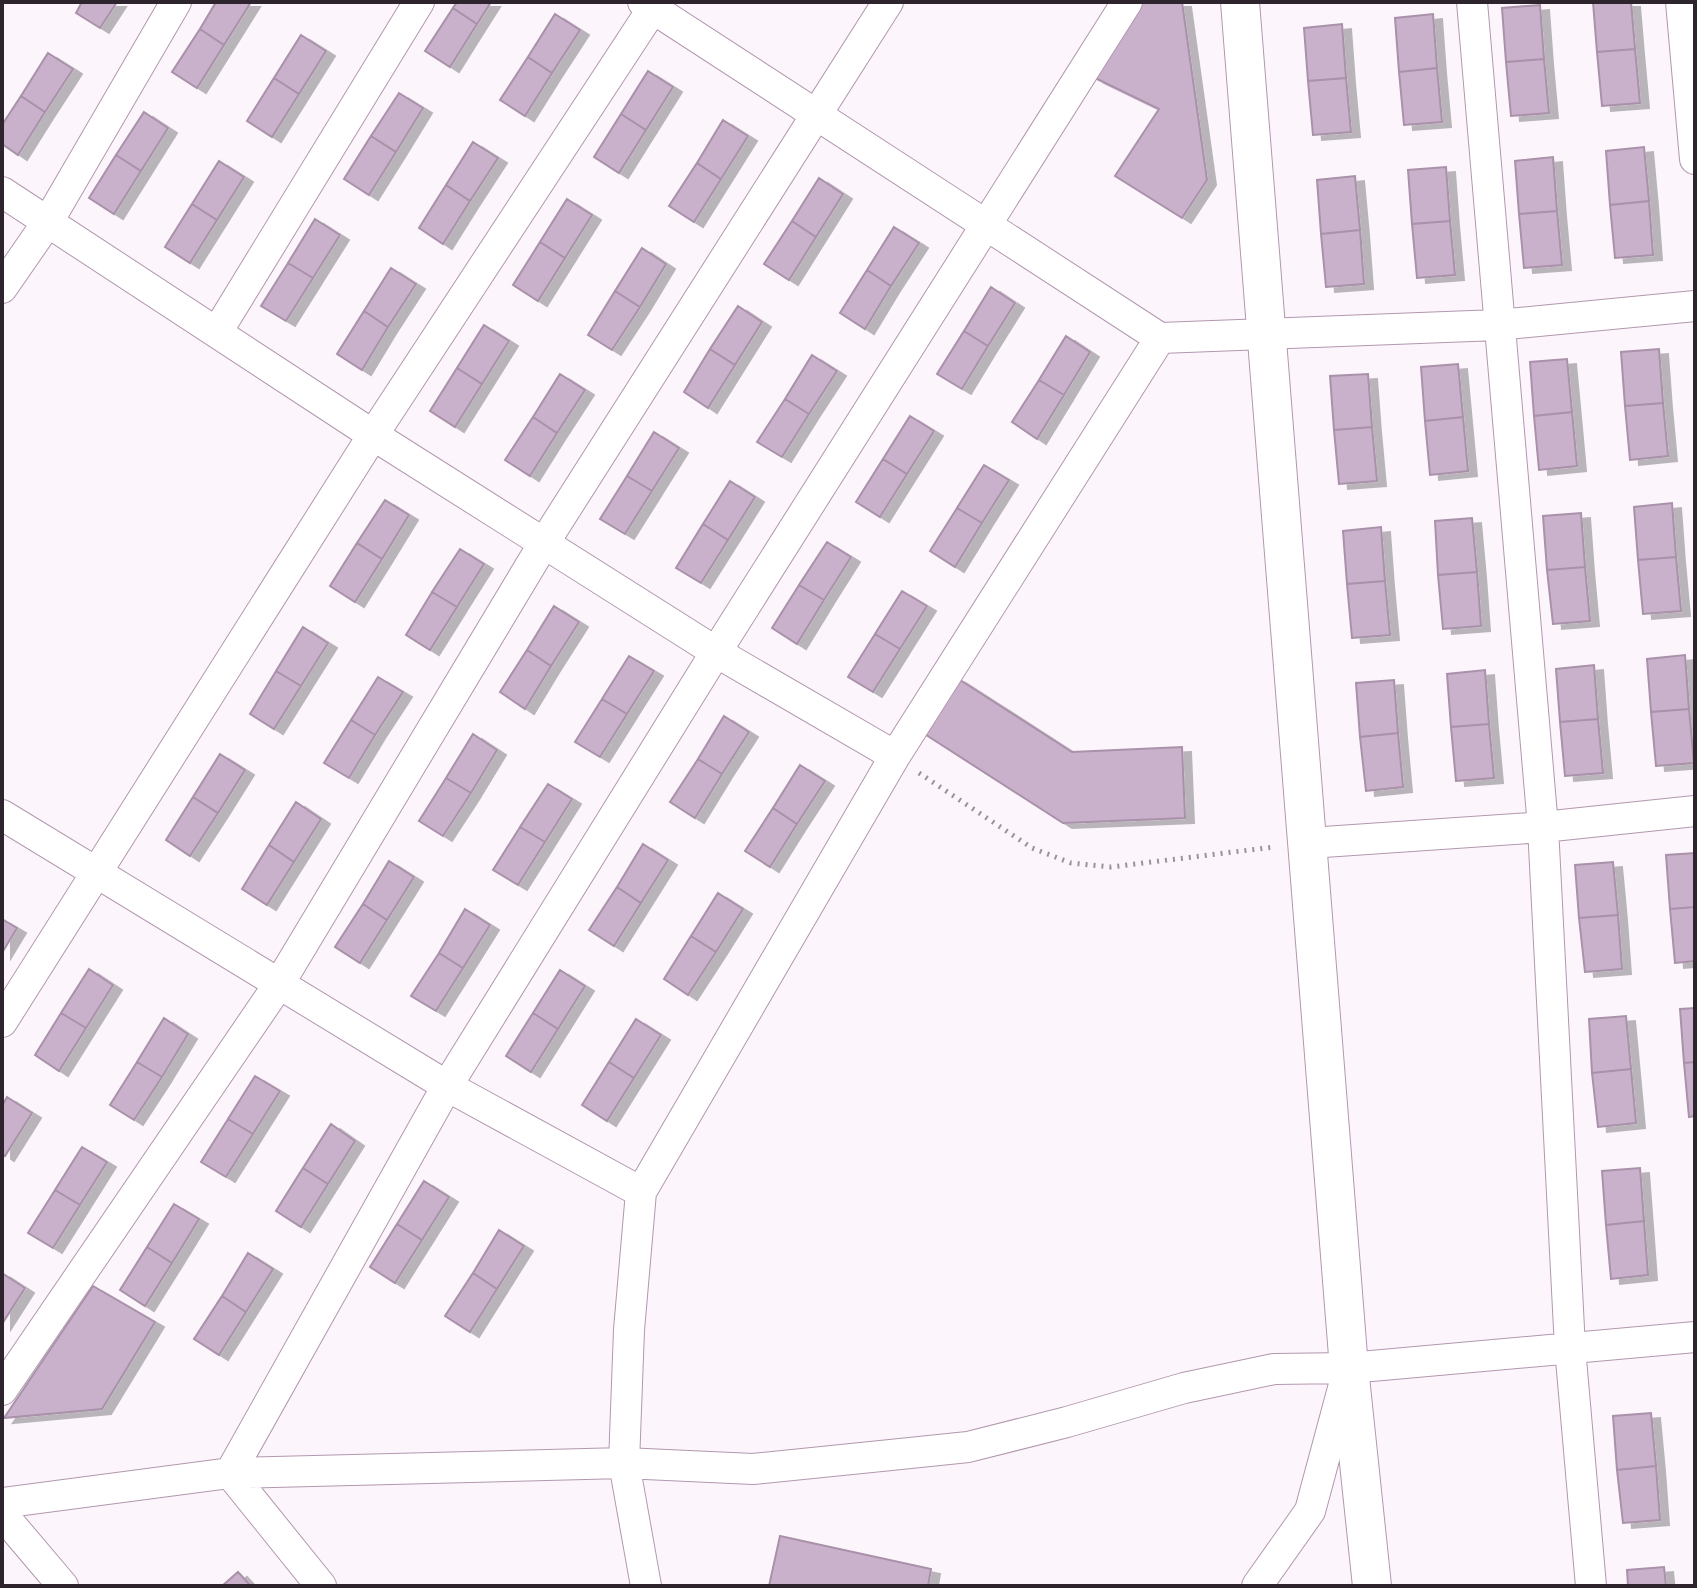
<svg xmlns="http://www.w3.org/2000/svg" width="1697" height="1588" font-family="'Exo 2',sans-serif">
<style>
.building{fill:#cab1cb;stroke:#a991aa;stroke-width:2;filter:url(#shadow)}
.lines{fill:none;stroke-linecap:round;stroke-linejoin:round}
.minor-casing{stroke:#b297af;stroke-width:32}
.tertiary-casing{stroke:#b297af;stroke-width:40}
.path{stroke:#9a9299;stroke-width:5;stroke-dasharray:2 6;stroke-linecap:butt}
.minor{stroke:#fff;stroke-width:30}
.tertiary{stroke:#fff;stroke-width:38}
</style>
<defs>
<filter id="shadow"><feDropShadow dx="9" dy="5" stdDeviation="0" flood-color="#0004"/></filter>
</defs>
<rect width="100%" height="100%" fill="#fcf6fc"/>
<!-- building -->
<path class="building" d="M 82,2 L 117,2 L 100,28 L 76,13 Z
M 216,2 L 251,2 L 224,45 L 200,29 Z
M 457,2 L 491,2 L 477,24 L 453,8 Z
M 1140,2 L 1182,2 L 1207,180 L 1182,218 L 1115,176 L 1159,109 L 1095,78 Z
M 1593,2 L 1631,2 L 1635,49 L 1597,52 Z
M 1540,5 L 1544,59 L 1506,62 L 1502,8 Z
M 453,8 L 477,24 L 450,67 L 425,51 Z
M 555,14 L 580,30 L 552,73 L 528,57 Z
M 1433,14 L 1437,68 L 1399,72 L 1395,18 Z
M 1342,24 L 1346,78 L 1308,81 L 1304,28 Z
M 200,29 L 224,45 L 197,88 L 172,72 Z
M 301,35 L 326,51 L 299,94 L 274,78 Z
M 1635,49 L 1640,103 L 1602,106 L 1597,52 Z
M 48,53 L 73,69 L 45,112 L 21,96 Z
M 528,57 L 552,73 L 525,116 L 500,100 Z
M 1544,59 L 1549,113 L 1511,116 L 1506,62 Z
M 1437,68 L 1442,122 L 1404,125 L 1399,72 Z
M 648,71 L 673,87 L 646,130 L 621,114 Z
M 274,78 L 299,94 L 272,137 L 247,121 Z
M 1346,78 L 1351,132 L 1313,135 L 1308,81 Z
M 399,93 L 423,108 L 396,152 L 371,136 Z
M 21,96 L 45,112 L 18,155 L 2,144 L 2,125 Z
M 144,112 L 168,128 L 141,171 L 116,155 Z
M 621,114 L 646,130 L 619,173 L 594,157 Z
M 723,120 L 748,136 L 721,179 L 697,163 Z
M 371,136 L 396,152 L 369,195 L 344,179 Z
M 473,142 L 498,158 L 470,201 L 446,185 Z
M 1644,147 L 1649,201 L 1610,205 L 1606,151 Z
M 116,155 L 141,171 L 114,214 L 89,198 Z
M 1553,157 L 1557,211 L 1519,214 L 1515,161 Z
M 219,161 L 244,177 L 217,220 L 192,204 Z
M 697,163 L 721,179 L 694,222 L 669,206 Z
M 1446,167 L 1450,221 L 1412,224 L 1408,170 Z
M 1355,176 L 1360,230 L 1321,234 L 1317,180 Z
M 819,178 L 843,194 L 816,237 L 792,221 Z
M 446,185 L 470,201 L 443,244 L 419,228 Z
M 567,199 L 592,215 L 565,258 L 540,242 Z
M 1649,201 L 1653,255 L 1615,258 L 1610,205 Z
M 192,204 L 217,220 L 190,263 L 165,247 Z
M 1557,211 L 1562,265 L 1524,268 L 1519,214 Z
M 315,219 L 340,235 L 313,278 L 288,263 Z
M 792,221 L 816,237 L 789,280 L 764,264 Z
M 1450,221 L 1455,275 L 1417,278 L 1412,224 Z
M 894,227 L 919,243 L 891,286 L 867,270 Z
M 1360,230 L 1364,284 L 1326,287 L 1321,234 Z
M 540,242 L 565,258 L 538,301 L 513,285 Z
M 642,248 L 666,264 L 640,307 L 615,291 Z
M 288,263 L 313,278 L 286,321 L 261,306 Z
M 391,268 L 416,284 L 388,327 L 364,311 Z
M 867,270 L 891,286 L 865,329 L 840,313 Z
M 991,287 L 1015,303 L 988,346 L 964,331 Z
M 615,291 L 640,307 L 612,350 L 588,335 Z
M 738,306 L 762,322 L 735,365 L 710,349 Z
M 364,311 L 388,327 L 362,370 L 337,354 Z
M 484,325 L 509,341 L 482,384 L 457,368 Z
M 964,331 L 988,346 L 962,389 L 937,374 Z
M 1066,336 L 1090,352 L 1064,395 L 1039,380 Z
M 710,349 L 735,365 L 708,408 L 684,392 Z
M 1659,349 L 1663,403 L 1625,406 L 1621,352 Z
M 812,355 L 837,371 L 809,414 L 785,399 Z
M 1567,359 L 1572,412 L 1534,416 L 1530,362 Z
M 1458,364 L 1463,417 L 1425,421 L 1421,367 Z
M 457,368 L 482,384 L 455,427 L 430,411 Z
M 560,374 L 585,390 L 557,433 L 533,417 Z
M 1368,374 L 1372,427 L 1334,430 L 1330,376 Z
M 1039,380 L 1064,395 L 1037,439 L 1012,422 Z
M 785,399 L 809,414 L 782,457 L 757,442 Z
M 1663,403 L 1668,456 L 1630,460 L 1625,406 Z
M 1572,412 L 1577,466 L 1539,470 L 1534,416 Z
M 910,416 L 934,431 L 907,474 L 883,459 Z
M 533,417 L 557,433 L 530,476 L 505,460 Z
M 1463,417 L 1468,471 L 1430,475 L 1425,421 Z
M 1372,427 L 1377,481 L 1339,484 L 1334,430 Z
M 654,432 L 679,448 L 652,491 L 627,476 Z
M 883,459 L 907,474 L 880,517 L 856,502 Z
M 984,465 L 1009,480 L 982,523 L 957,508 Z
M 627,476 L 652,491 L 625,534 L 600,519 Z
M 730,481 L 755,497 L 728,540 L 703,524 Z
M 385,500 L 409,515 L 382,559 L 357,543 Z
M 1672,503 L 1676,557 L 1638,560 L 1634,507 Z
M 957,508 L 982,523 L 955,567 L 930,551 Z
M 1581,513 L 1585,567 L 1547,570 L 1543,516 Z
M 1472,518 L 1477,572 L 1438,575 L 1435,521 Z
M 703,524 L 728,540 L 701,583 L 676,568 Z
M 1381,527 L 1385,581 L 1347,584 L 1343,531 Z
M 827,542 L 851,557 L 824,600 L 799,585 Z
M 357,543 L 382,559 L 355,602 L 330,586 Z
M 460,549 L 484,564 L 457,607 L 432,592 Z
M 1676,557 L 1681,611 L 1643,614 L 1638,560 Z
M 1585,567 L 1590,621 L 1553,624 L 1547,570 Z
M 1477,572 L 1481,626 L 1443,629 L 1438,575 Z
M 1385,581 L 1390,635 L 1352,638 L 1347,584 Z
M 799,585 L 824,600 L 797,644 L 772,628 Z
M 902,591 L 927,606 L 900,649 L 875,634 Z
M 432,592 L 457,607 L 430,650 L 406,635 Z
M 554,606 L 579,622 L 551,666 L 527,650 Z
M 303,627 L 328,643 L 301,686 L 276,671 Z
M 875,634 L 900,649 L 873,692 L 848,677 Z
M 527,650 L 551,666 L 525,709 L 500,692 Z
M 1685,655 L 1689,709 L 1651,712 L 1647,659 Z
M 629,656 L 654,671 L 627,714 L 602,699 Z
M 1594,665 L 1598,719 L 1560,722 L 1556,669 Z
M 1485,670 L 1489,724 L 1451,727 L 1447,674 Z
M 276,671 L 301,686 L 274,729 L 250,714 Z
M 378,677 L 403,692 L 375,735 L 351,720 Z
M 957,678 L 1072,752 L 1182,747 L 1185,818 L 1063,823 L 923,733 Z
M 1394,680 L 1398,733 L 1360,737 L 1356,683 Z
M 602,699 L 627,714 L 600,757 L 575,742 Z
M 1689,709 L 1694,763 L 1656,766 L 1651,712 Z
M 724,716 L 749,732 L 722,774 L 698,759 Z
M 1598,719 L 1603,773 L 1565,776 L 1560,722 Z
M 351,720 L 375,735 L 349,778 L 324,763 Z
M 1489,724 L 1494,778 L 1456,781 L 1451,727 Z
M 1398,733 L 1403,787 L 1366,791 L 1360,737 Z
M 473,734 L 497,750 L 471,793 L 446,778 Z
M 220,754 L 245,770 L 218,813 L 193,797 Z
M 698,759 L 722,774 L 695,818 L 670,802 Z
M 800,765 L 825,781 L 797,824 L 773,808 Z
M 446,778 L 471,793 L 443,836 L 419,821 Z
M 548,784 L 572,799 L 545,842 L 520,827 Z
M 193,797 L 218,813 L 190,856 L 166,840 Z
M 296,802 L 321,819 L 294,862 L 269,845 Z
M 773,808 L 797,824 L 770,867 L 745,851 Z
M 520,827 L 545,842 L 518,885 L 493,870 Z
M 643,844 L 668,860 L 641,903 L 617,887 Z
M 269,845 L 294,862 L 267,905 L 242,889 Z
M 1695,853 L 1695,907 L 1670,909 L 1666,855 Z
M 389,861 L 414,877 L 387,920 L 363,904 Z
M 1613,862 L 1618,915 L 1579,918 L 1575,865 Z
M 617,887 L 641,903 L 614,946 L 589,930 Z
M 718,893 L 743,909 L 716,952 L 691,936 Z
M 363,904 L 387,920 L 360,963 L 335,947 Z
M 1695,907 L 1695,961 L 1675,963 L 1670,909 Z
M 465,909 L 490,925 L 463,968 L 439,953 Z
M 1618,915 L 1622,969 L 1585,972 L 1579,918 Z
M 2,919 L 17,928 L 2,953 Z
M 691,936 L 716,952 L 688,995 L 664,979 Z
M 439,953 L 463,968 L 436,1011 L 411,996 Z
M 89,969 L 113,985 L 86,1028 L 61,1013 Z
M 560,970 L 585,986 L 558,1029 L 533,1013 Z
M 1695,1008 L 1695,1062 L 1684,1063 L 1680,1009 Z
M 61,1013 L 86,1028 L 59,1071 L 35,1055 Z
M 533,1013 L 558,1029 L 531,1072 L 506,1056 Z
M 1626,1016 L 1631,1069 L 1592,1073 L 1589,1019 Z
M 164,1018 L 188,1034 L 162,1077 L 137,1062 Z
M 636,1019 L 661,1035 L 634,1078 L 609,1062 Z
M 137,1062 L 162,1077 L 134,1120 L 110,1105 Z
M 609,1062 L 634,1078 L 607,1121 L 582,1105 Z
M 1695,1062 L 1695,1116 L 1689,1117 L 1684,1063 Z
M 1631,1069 L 1636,1123 L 1598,1127 L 1592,1073 Z
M 255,1076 L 280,1091 L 253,1134 L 228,1119 Z
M 7,1097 L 32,1113 L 5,1156 L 2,1154 L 2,1106 Z
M 228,1119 L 253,1134 L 226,1177 L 201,1162 Z
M 331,1124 L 355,1141 L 328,1184 L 303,1168 Z
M 82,1147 L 107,1162 L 80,1205 L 55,1190 Z
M 303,1168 L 328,1184 L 301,1227 L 276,1211 Z
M 1640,1168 L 1644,1221 L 1606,1225 L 1602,1171 Z
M 424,1181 L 449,1197 L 422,1240 L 397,1224 Z
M 55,1190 L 80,1205 L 53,1248 L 28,1233 Z
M 174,1204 L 199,1219 L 172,1263 L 147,1247 Z
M 1644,1221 L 1648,1275 L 1611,1279 L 1606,1225 Z
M 397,1224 L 422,1240 L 395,1283 L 370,1267 Z
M 499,1230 L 524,1246 L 497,1289 L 473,1273 Z
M 147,1247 L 172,1263 L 145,1306 L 120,1290 Z
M 248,1253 L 273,1269 L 246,1312 L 222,1296 Z
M 2,1273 L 25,1288 L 2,1324 Z
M 473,1273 L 497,1289 L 470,1332 L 445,1316 Z
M 93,1286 L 155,1322 L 102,1409 L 4,1418 Z
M 222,1296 L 246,1312 L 219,1355 L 194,1339 Z
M 1651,1413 L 1656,1466 L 1617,1470 L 1613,1416 Z
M 1656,1466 L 1660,1520 L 1623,1523 L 1617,1470 Z
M 780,1536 L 931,1569 L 928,1586 L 769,1586 Z
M 1664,1567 L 1666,1586 L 1628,1586 L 1627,1570 Z
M 238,1572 L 251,1586 L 222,1586 Z"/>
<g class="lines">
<!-- minor casing -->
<g class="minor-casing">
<path id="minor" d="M 643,2 L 1160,338
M 1472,2 L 1543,827 L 1570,1348 L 1591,1586
M 1681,2 L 1695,159
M 2,192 L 373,435 L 716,652 L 895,756
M 2,288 L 49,220 L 176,2
M 217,332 L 419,2
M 2,815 L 447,1086 L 641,1192
M 1309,843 L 1543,827 L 1695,811
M 2,1022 L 373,435 L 657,2
M 2,1390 L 279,984 L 544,543 L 888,2
M 2,1503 L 230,1473 L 624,1463 L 753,1469 L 881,1456 L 968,1447 L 1067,1422 L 1184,1388 L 1274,1369 L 1349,1368 L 1695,1337
M 2,1514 L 63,1586
M 321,1586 L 230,1473 L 447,1086 L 716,652 L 1127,2
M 646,1586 L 624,1463 L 629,1330 L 641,1192 L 895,756 L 1160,338 L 1498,325 L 1695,306
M 1257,1586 L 1310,1511 L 1345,1381"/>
</g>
<!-- tertiary casing -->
<g class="tertiary-casing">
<path id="tertiary" d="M 1240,2 L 1349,1368 L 1372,1586"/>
</g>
<!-- path -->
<path class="path" d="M 919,773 L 1032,848 L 1071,863 L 1111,867 L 1274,847"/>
<!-- minor -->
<use href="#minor" class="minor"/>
<!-- tertiary -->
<use href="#tertiary" class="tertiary"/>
</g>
<!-- border -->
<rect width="1697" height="1588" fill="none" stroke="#2e242d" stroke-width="8"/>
</svg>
